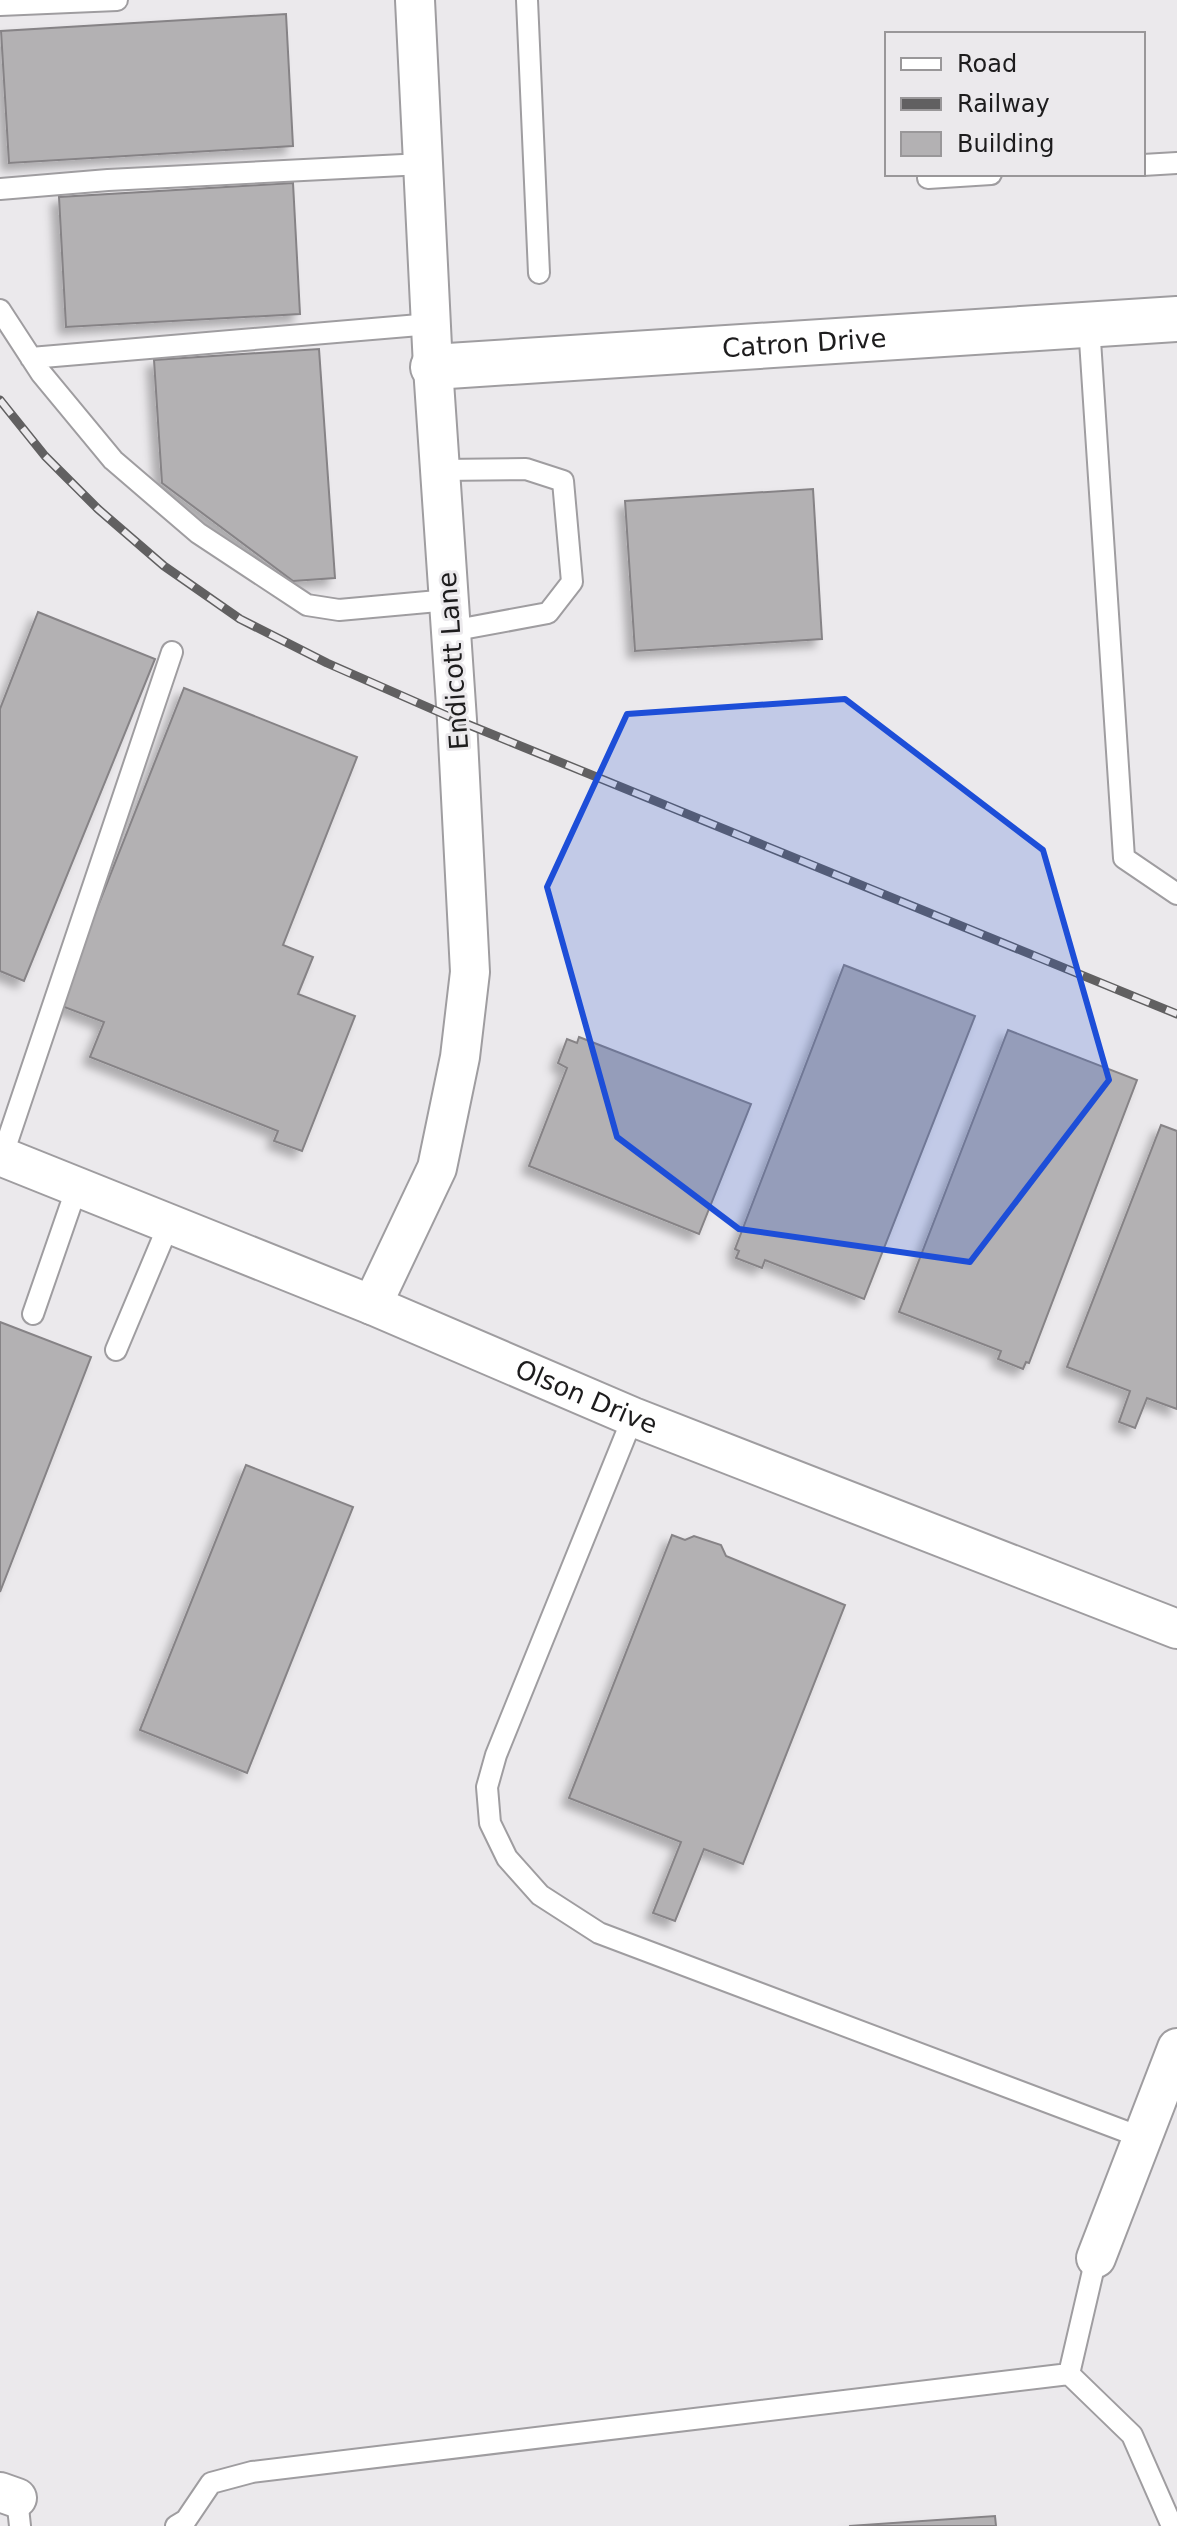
<svg xmlns="http://www.w3.org/2000/svg" width="1177" height="2526" font-family="'DejaVu Sans',sans-serif">
<style>
.building{fill:#b3b1b3;stroke:#868386;stroke-width:2;filter:url(#shadow)}
.lines{fill:none;stroke-linecap:round;stroke-linejoin:round}
.lane-casing{stroke:#9f9da0;stroke-width:24}
.street-casing{stroke:#9f9da0;stroke-width:42}
.secondary-casing{stroke:#9f9da0;stroke-width:48}
.lane{stroke:#fff;stroke-width:20}
.street{stroke:#fff;stroke-width:38}
.secondary{stroke:#fff;stroke-width:44}
.rail-casing{stroke:#616061;stroke-width:9}
.rail{stroke:#ebe9ec;stroke-width:6;stroke-dasharray:18;stroke-linecap:butt}
.marked{fill:#1d4ed8;fill-opacity:0.2;stroke:#1d4ed8;stroke-width:6;stroke-linejoin:round}
.labels{text-anchor:middle;stroke-width:6;stroke-linejoin:round;paint-order:stroke}
.street-label{font-size:26px;fill:#1d1c1d;stroke:#ebe9ec}
</style>
<defs>
<filter id="shadow"><feDropShadow dx="-7" dy="7" stdDeviation="4" flood-color="#0004"/></filter>
</defs>
<rect width="100%" height="100%" fill="#ebe9ec"/>
<!-- building -->
<path class="building" d="M 286,14 L 293,146 L 9,163 L 1,31 Z
M 293,183 L 300,314 L 66,327 L 59,197 Z
M 319,349 L 335,578 L 293,581 L 162,483 L 154,360 Z
M 813,489 L 822,639 L 635,651 L 625,501 Z
M 38,612 L 155,659 L 24,981 L 0,971 L 0,709 Z
M 184,688 L 357,757 L 283,945 L 313,957 L 298,994 L 355,1016 L 302,1151 L 274,1141 L 278,1131 L 90,1057 L 104,1022 L 59,1005 Z
M 844,965 L 975,1016 L 864,1299 L 765,1260 L 762,1268 L 736,1258 L 739,1251 L 735,1249 Z
M 1008,1030 L 1137,1080 L 1029,1363 L 1026,1362 L 1023,1369 L 998,1359 L 1001,1351 L 899,1312 Z
M 579,1037 L 751,1104 L 699,1234 L 529,1166 L 567,1068 L 558,1063 L 567,1039 L 577,1043 Z
M 1161,1125 L 1177,1131 L 1177,1409 L 1147,1398 L 1135,1428 L 1119,1422 L 1130,1391 L 1067,1367 Z
M 0,1322 L 91,1357 L 0,1592 Z
M 246,1465 L 353,1507 L 247,1773 L 140,1730 Z
M 672,1535 L 685,1540 L 694,1536 L 721,1545 L 726,1556 L 845,1605 L 743,1864 L 704,1849 L 675,1921 L 653,1913 L 681,1842 L 569,1798 Z
M 995,2516 L 996,2526 L 849,2526 Z"/>
<g class="lines">
<!-- lane casing -->
<g class="lane-casing">
<path id="lane" d="M 527,0 L 539,273
M 0,5 L 117,0
M 1143,165 L 1177,163
M 928,178 L 991,174
M 0,189 L 108,180 L 423,164
M 0,310 L 41,373 L 113,460 L 198,533 L 307,605 L 339,610 L 449,600
M 1089,325 L 1124,858 L 1177,894
M 31,358 L 431,324
M 441,470 L 526,469 L 563,481 L 572,582 L 548,613 L 451,631
M 2,1157 L 172,652
M 33,1314 L 77,1187
M 116,1350 L 169,1224
M 633,1417 L 496,1755 L 487,1787 L 490,1823 L 507,1858 L 540,1895 L 599,1933 L 1143,2138
M 1096,2258 L 1069,2374 L 1132,2435 L 1172,2526
M 17,2498 L 20,2526
M 176,2526 L 186,2520 L 211,2483 L 252,2472 L 1069,2374"/>
</g>
<!-- street casing -->
<g class="street-casing">
<g id="street">
<path id="s1" d="M 0,1156 L 372,1305 L 633,1417 L 1177,1629"/>
<path d="M 372,1305 L 437,1168 L 460,1057 L 470,972 L 457,720 L 433,367 L 415,0"/>
<path d="M 1096,2258 L 1177,2048"/>
<path d="M 0,2492 L 17,2498"/>
</g>
</g>
<!-- secondary casing -->
<g class="secondary-casing">
<g id="secondary">
<path id="s2" d="M 433,367 L 1177,319"/>
</g>
</g>
<!-- lane -->
<use href="#lane" class="lane"/>
<!-- street -->
<use href="#street" class="street"/>
<!-- secondary -->
<use href="#secondary" class="secondary"/>
<!-- rail casing -->
<g class="rail-casing">
<path id="rail" d="M 0,400 L 45,456 L 98,509 L 164,566 L 240,619 L 327,663 L 457,720 L 1177,1014"/>
</g>
<!-- rail -->
<use href="#rail" class="rail"/>
</g>
<!-- marked area -->
<path class="marked" d="M 845,699 L 1043,850 L 1109,1080 L 970,1262 L 739,1229 L 617,1137 L 547,887 L 627,714 Z"/>
<g class="labels">
<!-- street labels -->
<g class="street-label">
<text dy="9" stroke="none"><textPath href="#s2" startOffset="372">Catron Drive</textPath></text>
<text transform="translate(453 661) rotate(-94)" y="9">Endicott Lane</text>
<text dy="9" stroke="none"><textPath href="#s1" startOffset="634">Olson Drive</textPath></text>
</g>
</g>
<!-- legend -->
<rect x="885" y="32" width="260" height="144" fill="#ebe9ec" stroke="#999799" stroke-width="2"/>
<rect x="901" y="58" width="40" height="12" fill="#ffffff" stroke="#999799" stroke-width="2"/>
<text x="957" y="72" font-size="24" fill="#1d1c1d">Road</text>
<rect x="901" y="98" width="40" height="12" fill="#616061" stroke="#999799" stroke-width="2"/>
<text x="957" y="112" font-size="24" fill="#1d1c1d">Railway</text>
<rect x="901" y="132" width="40" height="24" fill="#b3b1b3" stroke="#999799" stroke-width="2"/>
<text x="957" y="152" font-size="24" fill="#1d1c1d">Building</text>
</svg>
